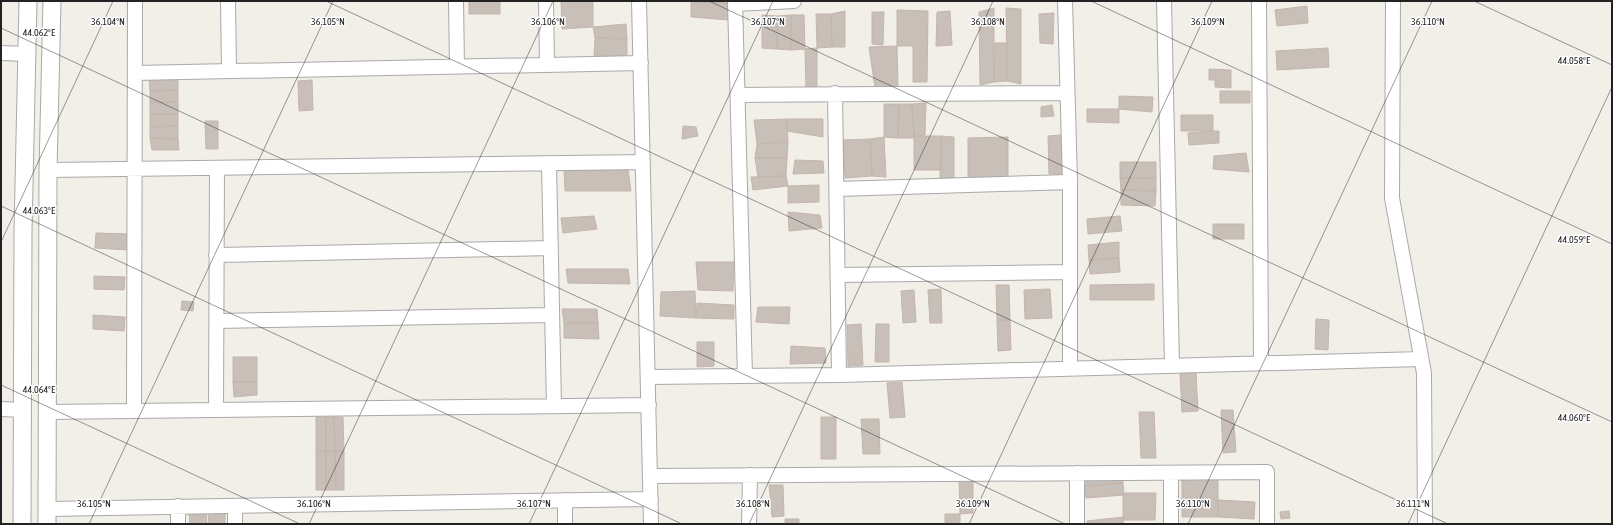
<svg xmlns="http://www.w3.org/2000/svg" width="1613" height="525" font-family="'Asap Condensed',sans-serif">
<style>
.building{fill:#c7bfb8;stroke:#c4b6ab}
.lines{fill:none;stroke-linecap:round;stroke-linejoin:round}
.minor-casing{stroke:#a9a9a9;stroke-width:16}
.tertiary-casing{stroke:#a9a9a9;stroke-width:19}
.minor{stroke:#fff;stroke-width:14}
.tertiary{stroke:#fff;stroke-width:17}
.ticks{fill:none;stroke:#222;stroke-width:1;stroke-opacity:0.45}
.ticks-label{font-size:10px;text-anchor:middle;fill:#222;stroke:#fff;stroke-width:3;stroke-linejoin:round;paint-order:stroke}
</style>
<rect width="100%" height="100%" fill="#f2efe9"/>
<!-- building -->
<path class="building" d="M 469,1 L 500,1 L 500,14 L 469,14 Z
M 561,1 L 593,1 L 593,27 L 562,29 Z
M 691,1 L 731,1 L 731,3 L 691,2 Z
M 691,2 L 731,3 L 729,20 L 691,17 Z
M 1307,6 L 1308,23 L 1277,26 L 1275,10 Z
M 994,8 L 994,82 L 980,85 L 979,12 Z
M 1006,8 L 1021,9 L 1021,84 L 1007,81 Z
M 897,10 L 928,11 L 927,82 L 913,82 L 913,46 L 897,46 Z
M 845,11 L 845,47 L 832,47 L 831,14 Z
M 950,11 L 952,45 L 936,46 L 937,12 Z
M 872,12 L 884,12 L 883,45 L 872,44 Z
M 1054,13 L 1053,44 L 1040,43 L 1039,14 Z
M 816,14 L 831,14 L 832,47 L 817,48 Z
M 762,15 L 778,16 L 777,49 L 762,48 Z
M 791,15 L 791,50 L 777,49 L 778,16 Z
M 791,15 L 804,15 L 805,49 L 791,50 Z
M 626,24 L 627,39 L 595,38 L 593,27 Z
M 595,38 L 627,39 L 627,55 L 594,57 Z
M 995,43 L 1007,43 L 1007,81 L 994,82 Z
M 897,46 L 898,86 L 875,88 L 869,47 Z
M 817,48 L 817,87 L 806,89 L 805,49 Z
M 1328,48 L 1329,67 L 1277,70 L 1276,51 Z
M 1209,69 L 1231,70 L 1231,88 L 1215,87 L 1215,80 L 1209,80 Z
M 149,79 L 178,79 L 178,90 L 150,91 Z
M 312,80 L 313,110 L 299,111 L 298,81 Z
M 178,90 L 178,102 L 150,102 L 150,91 Z
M 1220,91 L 1250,91 L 1250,103 L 1220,103 Z
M 1119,96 L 1153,97 L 1152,112 L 1119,109 Z
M 150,102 L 178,102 L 178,114 L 150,114 Z
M 926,103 L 925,135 L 914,136 L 912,104 Z
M 884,104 L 899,104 L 898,138 L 884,137 Z
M 899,104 L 912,104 L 914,136 L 913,138 L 898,138 Z
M 1052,105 L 1054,116 L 1041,117 L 1041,107 Z
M 1087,109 L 1119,109 L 1119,123 L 1087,122 Z
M 150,114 L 178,114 L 178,126 L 150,127 Z
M 1181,115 L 1213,115 L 1213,131 L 1181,131 Z
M 787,119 L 788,142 L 757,144 L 754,120 Z
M 787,119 L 823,119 L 823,137 L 787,131 Z
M 205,121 L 218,121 L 218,149 L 206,149 Z
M 178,126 L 178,139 L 150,138 L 150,127 Z
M 683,126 L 696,127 L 698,136 L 682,139 Z
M 1213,131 L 1219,131 L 1219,143 L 1189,145 L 1188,133 Z
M 1061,135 L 1063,174 L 1049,174 L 1048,136 Z
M 914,136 L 941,136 L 941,170 L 914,170 Z
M 941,136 L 954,137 L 954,179 L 940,179 Z
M 884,137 L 886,177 L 872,176 L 870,139 Z
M 1008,137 L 1008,178 L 968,178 L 968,138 Z
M 150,138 L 178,139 L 179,150 L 152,150 Z
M 870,139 L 872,176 L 845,178 L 843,140 Z
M 788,142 L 787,158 L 755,158 L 757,144 Z
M 1246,153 L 1249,172 L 1213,169 L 1214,156 Z
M 755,158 L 787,158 L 786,176 L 758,177 Z
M 795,160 L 823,161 L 824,173 L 793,174 Z
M 1120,162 L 1156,162 L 1156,178 L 1120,178 Z
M 564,168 L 628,169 L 631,191 L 565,191 Z
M 786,176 L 788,186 L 753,190 L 751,177 Z
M 1120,178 L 1156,178 L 1156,191 L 1121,190 Z
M 819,185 L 819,202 L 788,203 L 788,186 Z
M 1121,190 L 1156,191 L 1155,206 L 1121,205 Z
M 788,212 L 820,215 L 822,228 L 789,231 Z
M 594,216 L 597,229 L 563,233 L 561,218 Z
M 1120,216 L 1122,231 L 1088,234 L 1087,219 Z
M 1213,224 L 1244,224 L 1244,239 L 1213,239 Z
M 96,233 L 130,234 L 129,250 L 95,248 Z
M 1119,242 L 1119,258 L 1089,260 L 1088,245 Z
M 1119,258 L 1120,272 L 1090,274 L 1089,260 Z
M 696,262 L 734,262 L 733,291 L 698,290 Z
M 566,269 L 628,269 L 630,284 L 568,283 Z
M 94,276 L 125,277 L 124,290 L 94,289 Z
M 1154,284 L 1154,300 L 1090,300 L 1090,285 Z
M 996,285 L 1009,285 L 1010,320 L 997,320 Z
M 941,289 L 942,323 L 930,323 L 928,290 Z
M 1050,289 L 1052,318 L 1025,319 L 1024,290 Z
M 914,290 L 916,322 L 903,323 L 901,291 Z
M 695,291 L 696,318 L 660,316 L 661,292 Z
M 182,301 L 194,302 L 193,311 L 181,310 Z
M 697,303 L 734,305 L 734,319 L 696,318 Z
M 758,307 L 790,307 L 789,324 L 756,322 Z
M 562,309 L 597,309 L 598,323 L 564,323 Z
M 93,315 L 125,317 L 124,331 L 93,329 Z
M 1316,319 L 1329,320 L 1328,350 L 1315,349 Z
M 997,320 L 1010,320 L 1011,350 L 998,351 Z
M 564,323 L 598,323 L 599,339 L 564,338 Z
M 861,324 L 863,365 L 848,366 L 847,325 Z
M 876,324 L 889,324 L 889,362 L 875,362 Z
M 697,342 L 714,342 L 714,366 L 697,367 Z
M 791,346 L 825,348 L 826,363 L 790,364 Z
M 233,357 L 257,357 L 257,382 L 233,382 Z
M 1196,373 L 1198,411 L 1182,412 L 1180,374 Z
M 233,382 L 257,382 L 257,395 L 234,397 Z
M 902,382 L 905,417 L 890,418 L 887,383 Z
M 1221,410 L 1233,410 L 1236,452 L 1223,453 Z
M 1139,412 L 1154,412 L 1156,458 L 1141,458 Z
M 316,417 L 326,417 L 326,451 L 316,451 Z
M 326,417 L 334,417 L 335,451 L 326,451 Z
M 334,417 L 343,417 L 344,451 L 335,451 Z
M 821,417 L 836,417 L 836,459 L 821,459 Z
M 861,419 L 879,419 L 880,454 L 863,454 Z
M 316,451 L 326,451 L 326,490 L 316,490 Z
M 326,451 L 335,451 L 336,490 L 326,490 Z
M 335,451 L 344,451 L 344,490 L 336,490 Z
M 1123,473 L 1123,483 L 1085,486 L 1085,475 Z
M 1182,476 L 1218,476 L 1218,517 L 1182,517 Z
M 959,481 L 973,481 L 973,513 L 960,514 Z
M 1123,483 L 1124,495 L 1086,498 L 1085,486 Z
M 769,485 L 783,485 L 784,516 L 772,517 Z
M 1123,493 L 1156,493 L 1155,520 L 1123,520 Z
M 1218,500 L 1255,502 L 1254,519 L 1218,517 Z
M 1289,511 L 1290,518 L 1281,519 L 1280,512 Z
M 206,512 L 207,524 L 190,524 L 189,514 Z
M 208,513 L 225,513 L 225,524 L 209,524 Z
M 945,514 L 960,514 L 960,524 L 945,524 Z
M 1124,517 L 1123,524 L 1087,524 L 1087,521 Z
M 785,519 L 799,519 L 799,524 L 785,524 Z"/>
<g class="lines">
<!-- minor casing -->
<g class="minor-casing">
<path id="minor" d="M 228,1 L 229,71
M 456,1 L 457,67
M 546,1 L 547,65
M 639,1 L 651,524
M 735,1 L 745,376
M 1065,1 L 1070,182 L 1070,368
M 1164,1 L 1172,365
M 1259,1 L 1261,363
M 1393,1 L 1392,198 L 1424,373 L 1425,524
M 735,4 L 794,1
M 1,53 L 27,54
M 135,73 L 641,63
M 835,93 L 839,375
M 738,95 L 1067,93
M 549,163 L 554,406
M 48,170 L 643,162
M 837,189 L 1070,182
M 216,255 L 551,248
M 838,275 L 1070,272
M 217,321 L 552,315
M 648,377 L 839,375 L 1421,359
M 1,409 L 22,410
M 216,410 L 217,168
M 134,411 L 135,1
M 48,412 L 649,405
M 1171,473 L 1171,524
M 651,476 L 1267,472 L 1267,524
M 565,500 L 565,524
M 178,506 L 178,524
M 235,506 L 235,524
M 48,509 L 651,499
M 749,524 L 750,475
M 1077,524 L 1077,473"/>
</g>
<!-- tertiary casing -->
<g class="tertiary-casing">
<path id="tertiary" d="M 22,524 L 23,231 L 28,1
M 47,524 L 48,170 L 52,1"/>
</g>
<!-- minor -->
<use href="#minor" class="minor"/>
<!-- tertiary -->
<use href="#tertiary" class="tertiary"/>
</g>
<!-- ticks -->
<path class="ticks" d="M 326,1 L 1448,524M 709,1 L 1612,422M 1091,1 L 1612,244M 1474,1 L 1612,65M 1,28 L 1065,524M 1,206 L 682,524M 1,242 L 113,1M 1,385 L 300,524M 89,524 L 333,1M 309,524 L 553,1M 529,524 L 773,1M 749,524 L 993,1M 969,524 L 1212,1M 1188,524 L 1432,1M 1408,524 L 1612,87"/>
<g class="ticks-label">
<text x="108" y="25">36.104°N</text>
<text x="328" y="25">36.105°N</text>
<text x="548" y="25">36.106°N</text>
<text x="768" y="25">36.107°N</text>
<text x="988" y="25">36.108°N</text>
<text x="1208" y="25">36.109°N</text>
<text x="1428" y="25">36.110°N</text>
<text x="39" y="36">44.062°E</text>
<text x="1574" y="64">44.058°E</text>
<text x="39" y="214">44.063°E</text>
<text x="1574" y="243">44.059°E</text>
<text x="39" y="393">44.064°E</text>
<text x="1574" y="421">44.060°E</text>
<text x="94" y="507">36.105°N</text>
<text x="534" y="507">36.107°N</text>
<text x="973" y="507">36.109°N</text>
<text x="1193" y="507">36.110°N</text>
<text x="314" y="507">36.106°N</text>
<text x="753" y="507">36.108°N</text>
<text x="1413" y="507">36.111°N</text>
</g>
<!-- border -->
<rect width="1613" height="525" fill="none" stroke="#222222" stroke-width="4"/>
</svg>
